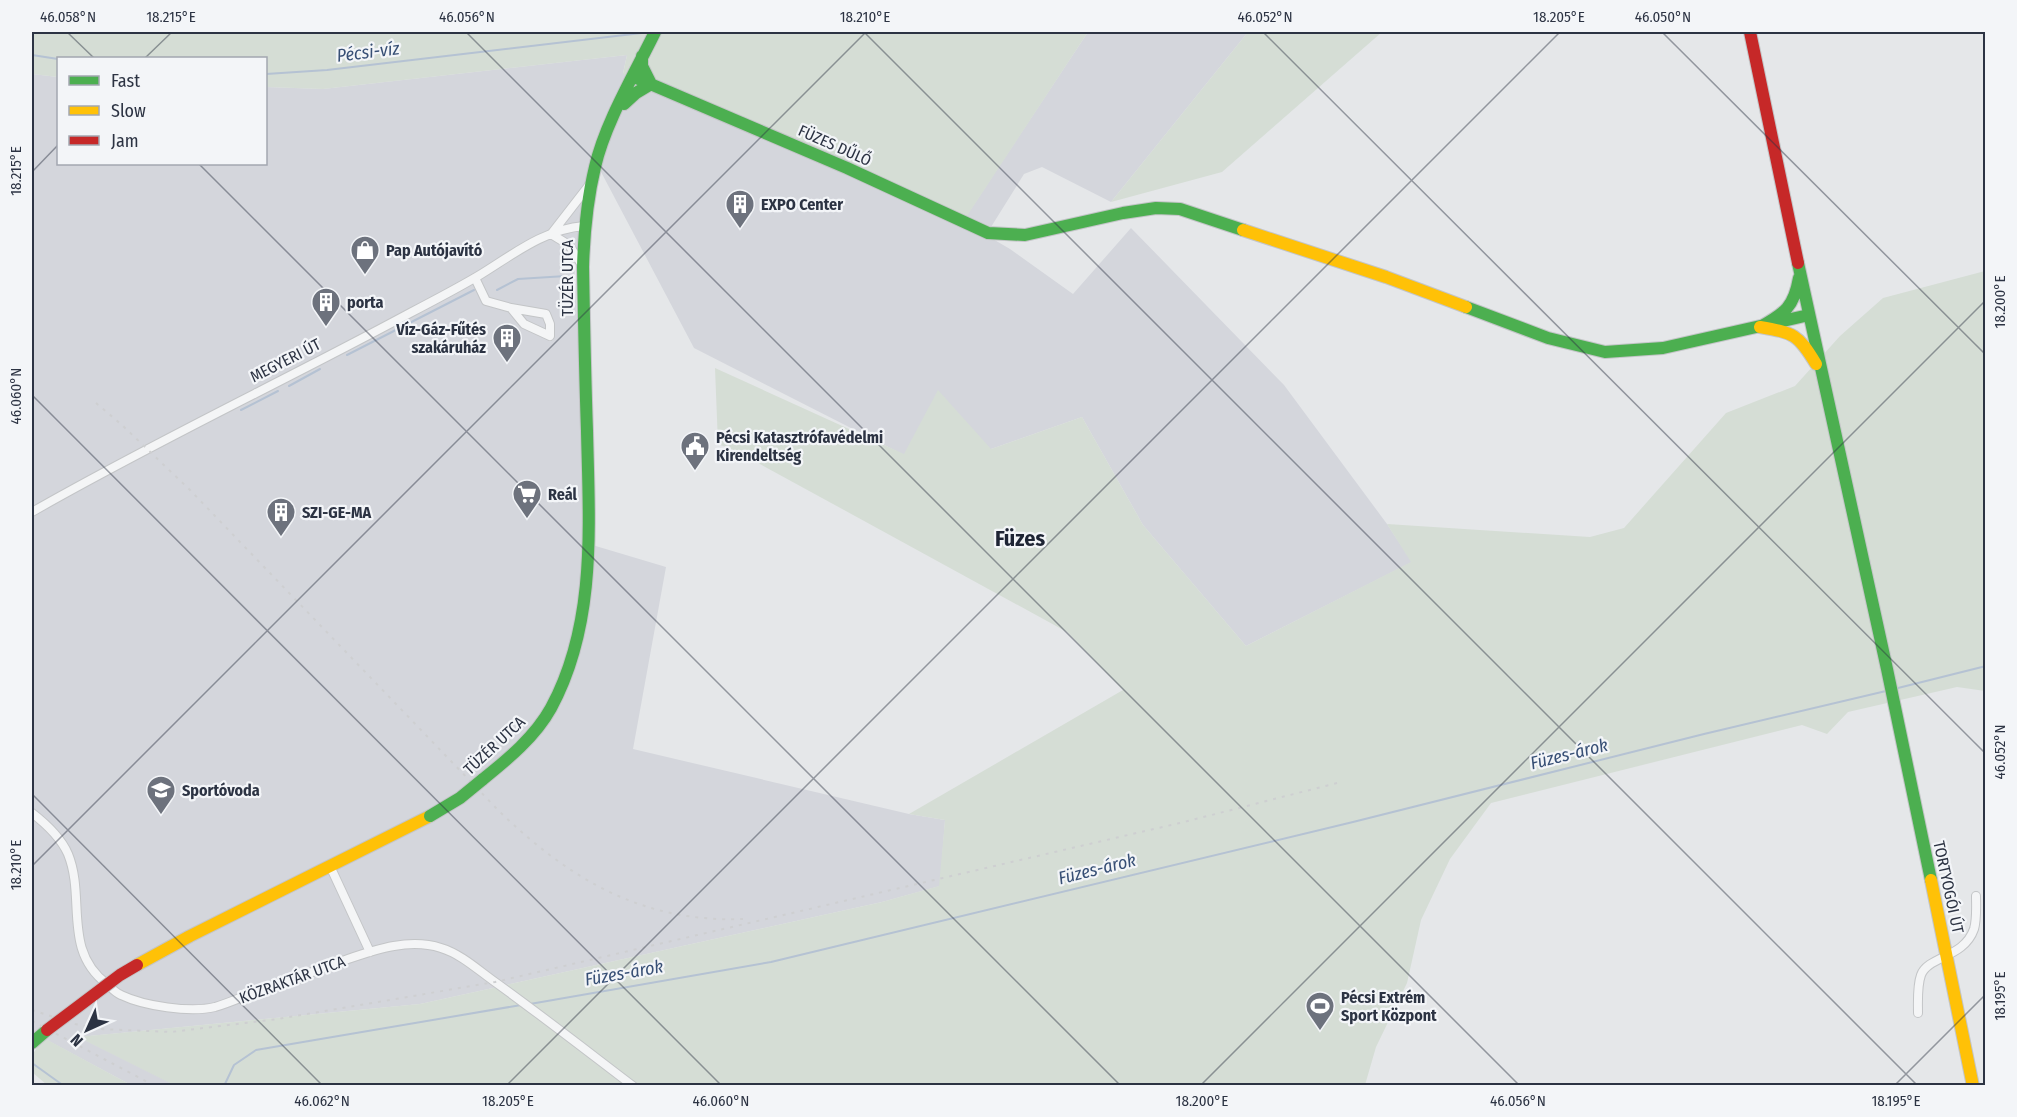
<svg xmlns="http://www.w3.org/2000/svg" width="2017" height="1117" font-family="'Fira Sans Condensed',sans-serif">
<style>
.built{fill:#d4d6dc}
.green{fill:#d5ddd5}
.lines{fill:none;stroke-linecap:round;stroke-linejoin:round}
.stream{stroke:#b5c2d3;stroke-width:2}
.street-casing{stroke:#c3c5c7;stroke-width:10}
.fast-casing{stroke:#c3c5c7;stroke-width:14}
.slow-casing{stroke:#c3c5c7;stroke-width:14}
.jam-casing{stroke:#c3c5c7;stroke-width:14}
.street{stroke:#f4f5f6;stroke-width:8}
.fast{stroke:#4caf50;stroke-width:12}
.slow{stroke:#ffc107;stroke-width:12}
.jam{stroke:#c62828;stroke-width:12}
.rail{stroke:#cecfd1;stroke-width:2;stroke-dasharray:3 6;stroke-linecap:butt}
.fast-bridge-casing{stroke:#c3c5c7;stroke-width:14;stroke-linecap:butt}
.jam-bridge-casing{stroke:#c3c5c7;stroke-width:14;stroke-linecap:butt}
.fast-bridge{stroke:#4caf50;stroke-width:12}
.jam-bridge{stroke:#c62828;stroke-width:12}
.ticks{fill:none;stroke:#2c3343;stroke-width:1.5;stroke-opacity:0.45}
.labels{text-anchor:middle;stroke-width:4.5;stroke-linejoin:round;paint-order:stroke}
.street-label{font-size:16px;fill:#2c3343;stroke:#f3f5f8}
.poi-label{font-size:16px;font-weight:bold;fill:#2c3343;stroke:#f3f5f8;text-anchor:start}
.water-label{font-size:18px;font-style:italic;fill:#374f75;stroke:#f3f5f8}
.district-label{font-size:22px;font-weight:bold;fill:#1e2434;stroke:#f3f5f8}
.neatline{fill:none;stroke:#2c3343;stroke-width:2}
.ticks-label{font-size:15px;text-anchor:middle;fill:#2c3343}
</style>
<rect width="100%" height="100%" fill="#e5e7e9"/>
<!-- built -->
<path class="built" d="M 1088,32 L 1248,32 L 1111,202 L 1042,167 L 1024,174 L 986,235 L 1010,249 L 1073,294 L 1131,228 L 1284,385 L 1387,524 L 1412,562 L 1246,646 L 1143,525 L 1082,417 L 991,449 L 904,455 L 694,348 L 600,170 L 574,262 L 589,544 L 666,567 L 633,749 L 909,814 L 945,820 L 940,886 L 882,902 L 420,1004 L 79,1037 L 176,1085 L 131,1085 L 32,1032 L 32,74 L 58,77 L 58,164 L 266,164 L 266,87 L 323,89 L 627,55 L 623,73 L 963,221 Z"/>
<!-- green -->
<path class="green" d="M 32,32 L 1088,32 L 963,222 L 623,74 L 627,55 L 323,89 L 266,87 L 266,58 L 58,58 L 58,77 L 32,74 Z
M 1248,32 L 1382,32 L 1222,172 L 1111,202 Z
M 1985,271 L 1985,691 L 1957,687 L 1848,712 L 1827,734 L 1802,725 L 1491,803 L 1450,859 L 1421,920 L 1407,983 L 1376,1047 L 1365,1085 L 176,1086 L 78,1037 L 420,1004 L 882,902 L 939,886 L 945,820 L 909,814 L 1123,690 L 1067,632 L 738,452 L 718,444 L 715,368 L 904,454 L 938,390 L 991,449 L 1082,417 L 1143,525 L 1246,646 L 1411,562 L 1387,524 L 1590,537 L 1624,528 L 1726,413 L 1795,386 L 1840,336 L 1883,298 Z
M 44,1038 L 131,1085 L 47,1085 L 32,1072 L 32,1055 Z"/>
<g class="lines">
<!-- stream -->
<path class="stream" d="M 32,55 L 58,59
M 266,74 L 327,70 L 650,32
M 497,290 L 518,279 L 566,276
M 347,355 L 474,290
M 289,386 L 320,369
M 241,410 L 278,391
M 1894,689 L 1986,666
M 530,1004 L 771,962 L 1353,822 L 1704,734 L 1886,691
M 32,1063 L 64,1086
M 224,1086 L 234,1065 L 256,1050 L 521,1005"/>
<!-- street casing -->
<g class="street-casing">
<path id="street" d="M 552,233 L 590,184
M 551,234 L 569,245 L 582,265
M 475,278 L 486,301 L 511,308 L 524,324 L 550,336 L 550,324 L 546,314 L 511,308
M 32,512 C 156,441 284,381 410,313 C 433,301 456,289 478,276 C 511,256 544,229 584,226
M 32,813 C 45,823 61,838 68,854 C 86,898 62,950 107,984 C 111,988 116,993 121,995 C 144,1006 190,1013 215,1007 C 229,1003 244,996 258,991 C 288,981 318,970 348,959 C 377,949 410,938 441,948 C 461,954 478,970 495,982 C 541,1015 587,1051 633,1086
M 330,866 L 370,952
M 1918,1013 C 1918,1001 1917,986 1921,975 C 1928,956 1964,958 1974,929 C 1977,919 1976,906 1976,896"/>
</g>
<!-- fast casing -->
<g class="fast-casing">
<path id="fast" d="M 634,77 L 847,168 L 988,233 L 1025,235 L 1123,213 L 1156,208 L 1180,209 L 1243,230
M 624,104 L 636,93 L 651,84 L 642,66 L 642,56
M 1798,263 L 1887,669 L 1931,880
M 1466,307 L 1548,338 L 1605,352 L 1663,348 L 1809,315
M 1760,327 C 1785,313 1794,307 1799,278
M 482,780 C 508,759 535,737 551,708 C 597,623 589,524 587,431 C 585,376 584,322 583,267 C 584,233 587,200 595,167 C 605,123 635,73 655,32
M 32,1043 L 47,1030"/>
</g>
<!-- slow casing -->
<g class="slow-casing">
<path id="slow" d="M 1243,230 L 1386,277 L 1466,307
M 1760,327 C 1794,333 1798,334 1816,364
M 1931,880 L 1973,1086
M 137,965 L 190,936 L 430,816"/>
</g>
<!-- jam casing -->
<g class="jam-casing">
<path id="jam" d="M 1750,32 L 1798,263"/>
</g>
<!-- street -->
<use href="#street" class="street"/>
<!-- fast -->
<use href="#fast" class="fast"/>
<!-- slow -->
<use href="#slow" class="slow"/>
<!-- jam -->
<use href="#jam" class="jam"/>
<!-- rail -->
<path class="rail" d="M 96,403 L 122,425 L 190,490 L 499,811 C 569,879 643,923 743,919
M 32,1010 L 75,1024 L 99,1029 L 171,1032 L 278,1019 L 495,982 L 1184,822 L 1341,782
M 32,1021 L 155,1086"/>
<!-- fast-bridge casing -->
<g class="fast-bridge-casing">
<path id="fast-bridge" d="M 430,816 L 460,798 L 482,780"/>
</g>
<!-- jam-bridge casing -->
<g class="jam-bridge-casing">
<path id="jam-bridge" d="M 47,1030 L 120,975 L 137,965"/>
</g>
<!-- fast-bridge -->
<use href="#fast-bridge" class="fast-bridge"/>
<!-- jam-bridge -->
<use href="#jam-bridge" class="jam-bridge"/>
</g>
<!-- ticks -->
<path class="ticks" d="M 67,32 L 94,58M 466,32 L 1520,1086M 864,32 L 1918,1086M 1263,32 L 1986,754M 1662,32 L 1986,355M 145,58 L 172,32M 199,164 L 1121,1086M 32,172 L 58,145M 32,395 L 722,1086M 32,794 L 323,1086M 32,866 L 866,32M 506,1086 L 1560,32M 1200,1086 L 1986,300M 1894,1086 L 1986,994"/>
<!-- icons -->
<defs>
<g id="building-pin" transform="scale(1.5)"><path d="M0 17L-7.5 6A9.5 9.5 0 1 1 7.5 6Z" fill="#6d727d" stroke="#f3f5f8"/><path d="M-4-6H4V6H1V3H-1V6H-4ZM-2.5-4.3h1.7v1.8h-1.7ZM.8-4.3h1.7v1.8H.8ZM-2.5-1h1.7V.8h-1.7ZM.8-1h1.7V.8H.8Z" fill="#fff"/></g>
<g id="shop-pin" transform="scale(1.5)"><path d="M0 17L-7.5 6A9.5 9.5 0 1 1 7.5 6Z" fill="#6d727d" stroke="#f3f5f8"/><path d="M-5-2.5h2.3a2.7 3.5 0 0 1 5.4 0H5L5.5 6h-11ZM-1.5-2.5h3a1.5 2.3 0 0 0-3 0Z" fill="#fff"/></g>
<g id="civic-pin" transform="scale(1.5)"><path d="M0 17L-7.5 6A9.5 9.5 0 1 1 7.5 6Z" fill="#6d727d" stroke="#f3f5f8"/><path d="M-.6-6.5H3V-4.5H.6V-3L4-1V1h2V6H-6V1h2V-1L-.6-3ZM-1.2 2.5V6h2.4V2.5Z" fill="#fff"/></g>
<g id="supermarket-pin" transform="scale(1.5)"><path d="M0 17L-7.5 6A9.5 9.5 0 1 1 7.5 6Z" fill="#6d727d" stroke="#f3f5f8"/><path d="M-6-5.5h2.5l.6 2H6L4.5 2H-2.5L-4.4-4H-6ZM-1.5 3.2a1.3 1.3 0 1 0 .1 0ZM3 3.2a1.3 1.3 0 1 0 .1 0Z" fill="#fff"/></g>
<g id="school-pin" transform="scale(1.5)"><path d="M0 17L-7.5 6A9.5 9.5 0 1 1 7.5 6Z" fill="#6d727d" stroke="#f3f5f8"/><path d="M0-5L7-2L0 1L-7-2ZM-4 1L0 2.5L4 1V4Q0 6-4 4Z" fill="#fff"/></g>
<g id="stadium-pin" transform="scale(1.5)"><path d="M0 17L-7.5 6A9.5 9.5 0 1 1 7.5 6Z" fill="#6d727d" stroke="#f3f5f8"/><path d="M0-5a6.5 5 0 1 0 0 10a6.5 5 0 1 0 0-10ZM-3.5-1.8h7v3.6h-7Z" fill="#fff"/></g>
</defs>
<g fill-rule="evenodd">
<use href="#building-pin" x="740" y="204"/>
<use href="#shop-pin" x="365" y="250"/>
<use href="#building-pin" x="326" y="302"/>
<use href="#building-pin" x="507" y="338"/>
<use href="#civic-pin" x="695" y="446"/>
<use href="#supermarket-pin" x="527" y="494"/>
<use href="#building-pin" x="281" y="512"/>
<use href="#school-pin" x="161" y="790"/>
<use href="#stadium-pin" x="1320" y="1006"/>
</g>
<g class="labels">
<!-- street labels -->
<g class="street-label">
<text transform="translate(835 145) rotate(24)" y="6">FÜZES DŰLŐ</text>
<text transform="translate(567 278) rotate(-90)" y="6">TÜZÉR UTCA</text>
<text transform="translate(285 360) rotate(-27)" y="6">MEGYERI ÚT</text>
<text transform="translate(494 745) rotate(-43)" y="6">TÜZÉR UTCA</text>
<text transform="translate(1949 887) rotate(78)" y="6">TORTYOGÓI ÚT</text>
<text transform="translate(292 979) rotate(-20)" y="6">KÖZRAKTÁR UTCA</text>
</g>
<!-- poi labels -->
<g class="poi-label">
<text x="761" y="210">EXPO Center</text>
<text x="386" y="256">Pap Autójavító</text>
<text x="347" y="308">porta</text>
<text x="486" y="335" text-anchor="end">Víz-Gáz-Fűtés<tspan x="486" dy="18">szakáruház</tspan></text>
<text x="716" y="443">Pécsi Katasztrófavédelmi<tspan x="716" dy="18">Kirendeltség</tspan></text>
<text x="548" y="500">Reál</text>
<text x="302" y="518">SZI-GE-MA</text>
<text x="182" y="796">Sportóvoda</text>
<text x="1341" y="1003">Pécsi Extrém<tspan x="1341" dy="18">Sport Központ</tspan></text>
</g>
<!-- water labels -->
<g class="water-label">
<text transform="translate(368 52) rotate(-7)" y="6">Pécsi-víz</text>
<text transform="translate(1569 754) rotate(-14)" y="6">Füzes-árok</text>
<text transform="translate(1097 869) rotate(-14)" y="6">Füzes-árok</text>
<text transform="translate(624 973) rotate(-10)" y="6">Füzes-árok</text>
</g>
<!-- district labels -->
<g class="district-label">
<text x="1020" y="546">Füzes</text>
</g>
</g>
<!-- border -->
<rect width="2017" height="1117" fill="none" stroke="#f3f5f8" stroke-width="66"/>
<!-- legend -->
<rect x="57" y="57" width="210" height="108" fill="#f3f5f8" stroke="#a3a7b0" stroke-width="1.5"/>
<rect x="69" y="76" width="30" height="9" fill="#4caf50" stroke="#a3a7b0" stroke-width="1.5"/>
<text x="111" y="87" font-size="18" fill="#2c3343">Fast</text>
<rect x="69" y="106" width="30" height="9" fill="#ffc107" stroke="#a3a7b0" stroke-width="1.5"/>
<text x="111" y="117" font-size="18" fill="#2c3343">Slow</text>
<rect x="69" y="136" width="30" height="9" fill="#c62828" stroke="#a3a7b0" stroke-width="1.5"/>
<text x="111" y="147" font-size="18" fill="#2c3343">Jam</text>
<!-- north arrow -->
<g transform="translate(87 1030) rotate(225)" stroke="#f3f5f8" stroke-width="4.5" paint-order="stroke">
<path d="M0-4.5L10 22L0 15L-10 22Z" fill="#2c3343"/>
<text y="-9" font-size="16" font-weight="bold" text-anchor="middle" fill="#2c3343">N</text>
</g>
<rect x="33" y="33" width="1951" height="1051" class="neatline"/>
<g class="ticks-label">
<text x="68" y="22">46.058°N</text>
<text x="171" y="22">18.215°E</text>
<text x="467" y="22">46.056°N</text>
<text x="865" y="22">18.210°E</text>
<text x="1265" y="22">46.052°N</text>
<text x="1559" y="22">18.205°E</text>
<text x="1663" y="22">46.050°N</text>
<text transform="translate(16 171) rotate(-90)" y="5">18.215°E</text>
<text transform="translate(2000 302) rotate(-90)" y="5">18.200°E</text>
<text transform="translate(16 396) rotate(-90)" y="5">46.060°N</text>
<text transform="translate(2000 752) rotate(-90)" y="5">46.052°N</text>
<text transform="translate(16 865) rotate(-90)" y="5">18.210°E</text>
<text transform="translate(2000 996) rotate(-90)" y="5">18.195°E</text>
<text x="322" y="1106">46.062°N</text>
<text x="508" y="1106">18.205°E</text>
<text x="721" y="1106">46.060°N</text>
<text x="1202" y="1106">18.200°E</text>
<text x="1518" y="1106">46.056°N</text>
<text x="1896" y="1106">18.195°E</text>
</g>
</svg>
